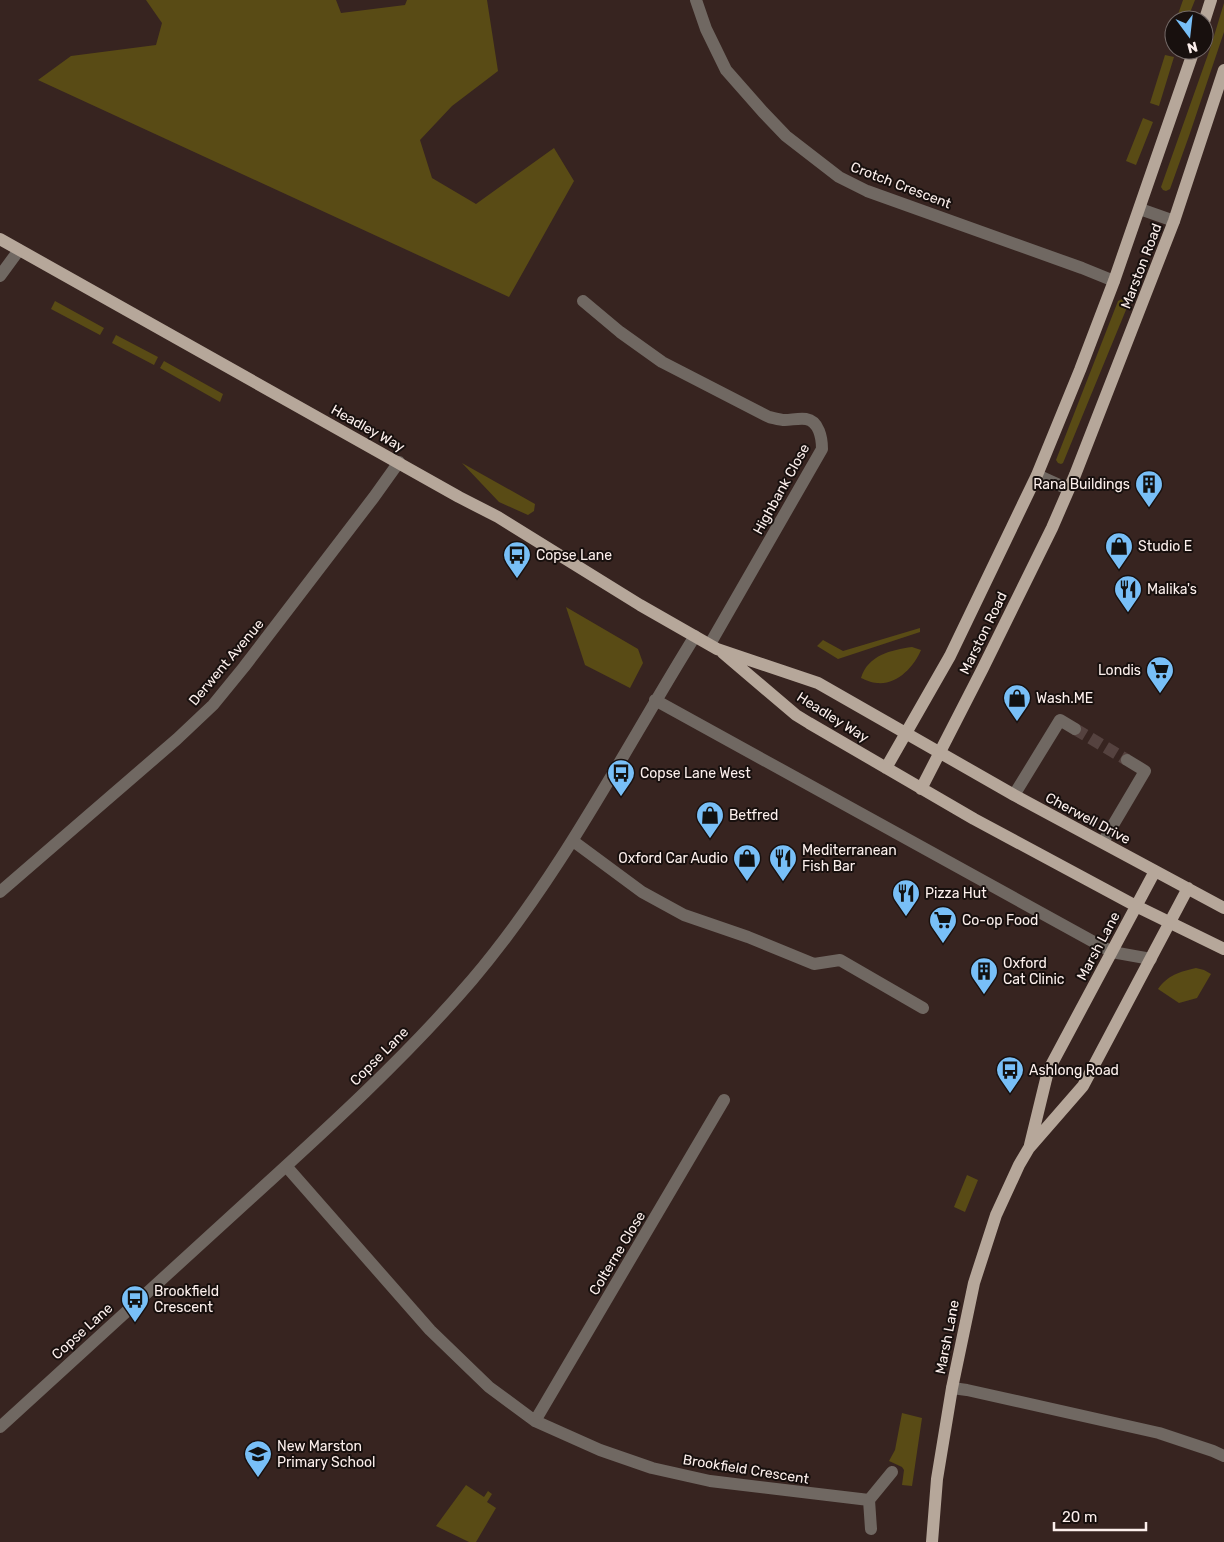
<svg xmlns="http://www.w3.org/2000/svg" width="1224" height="1542" font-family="Rubik,sans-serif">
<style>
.green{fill:#594b15}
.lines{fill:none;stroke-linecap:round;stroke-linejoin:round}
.minor-tunnel{stroke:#55423f;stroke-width:12;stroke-dasharray:12 6;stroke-linecap:butt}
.minor{stroke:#706862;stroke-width:12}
.major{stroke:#b6a79a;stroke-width:12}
.labels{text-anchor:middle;stroke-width:4;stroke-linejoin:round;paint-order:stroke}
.street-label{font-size:14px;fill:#fcefec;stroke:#18100e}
.poi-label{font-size:14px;fill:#fcefec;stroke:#18100e;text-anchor:start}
</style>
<rect width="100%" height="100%" fill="#372420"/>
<!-- green -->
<path class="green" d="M 146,0 L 336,0 L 341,13 L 405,5 L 407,0 L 487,0 L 498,71 L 452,106 L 420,140 L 432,178 L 476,204 L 554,148 L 574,181 L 509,297 L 38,80 L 71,56 L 156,45 L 162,23 Z
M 1183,0 L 1195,0 L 1187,20 L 1176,20 Z
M 1224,3 L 1224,32 L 1189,136 L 1170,189 L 1166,191 L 1163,190 L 1161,187 L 1211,46 Z
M 1165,55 L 1174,57 L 1159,106 L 1150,103 Z
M 1143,118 L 1153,122 L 1136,165 L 1126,161 Z
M 1122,299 L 1127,300 L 1128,305 L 1063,463 L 1061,464 L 1058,463 L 1056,460 L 1118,301 Z
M 55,301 L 104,328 L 100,335 L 51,309 Z
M 116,335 L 158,357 L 154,365 L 112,343 Z
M 164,361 L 223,394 L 220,402 L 160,368 Z
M 462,463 L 535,504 L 534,511 L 528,515 L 499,502 Z
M 566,607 L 638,649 L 643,663 L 630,688 L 585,665 Z
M 920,628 L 920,632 L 838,659 L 817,646 L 823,640 L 843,651 Z
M 912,647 L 921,650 C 914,667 897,685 877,683 C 872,683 866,680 861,678 C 868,655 891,650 912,647 Z
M 1196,968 L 1204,970 L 1211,974 L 1197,998 L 1179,1003 L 1158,989 C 1168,975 1179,972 1196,968 Z
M 967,1175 L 978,1180 L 965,1212 L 954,1207 Z
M 902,1413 L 922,1418 L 912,1486 L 902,1485 L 904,1470 L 902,1467 L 889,1461 L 895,1450 Z
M 466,1485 L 484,1497 L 488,1491 L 492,1494 L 487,1502 L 496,1508 L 476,1542 L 469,1542 L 436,1526 Z"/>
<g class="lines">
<!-- minor-tunnel -->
<path class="minor-tunnel" d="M 1075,729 L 1127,760"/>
<!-- minor -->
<path class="minor" d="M 696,0 L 706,29 L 726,70 L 763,112 L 786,136 L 839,177 L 867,191 L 1082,268 L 1114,281
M 1140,209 L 1174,221
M 0,276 L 19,250
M 583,301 L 620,332 L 662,362 L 769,417 C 774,418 780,420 785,420 C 791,420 799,418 806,419 C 819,421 822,438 822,449 L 710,644
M 1037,475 L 1068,489
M 655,700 L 1112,952 L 1151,959
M 1014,795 L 1060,720 L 1075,729
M 573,841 L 642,892 L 684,915 L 748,937 L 814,964 L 840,960 L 923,1008
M 1103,842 L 1145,771 L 1127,760
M 0,892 L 177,739 L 213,705 L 244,667 L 374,497 L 399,462
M 286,1166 L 430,1330 L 489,1387 L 535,1421 L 600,1450 L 652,1468 L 710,1481 L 869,1500
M 952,1388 L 967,1390 L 1159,1433 L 1213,1451 L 1224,1456
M 535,1421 L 724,1100
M 0,1427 C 84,1350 168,1273 252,1197 C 328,1128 405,1058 472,980 C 561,875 623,752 695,636
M 871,1529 L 869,1500 L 892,1472"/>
<!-- major -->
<path class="major" d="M 1204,22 L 1211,0
M 0,239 L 459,497 L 498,517 L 640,605 L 717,649 L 818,683 L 1014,795 L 1224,908
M 723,653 L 796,715 L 809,723 L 974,819 L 1136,906 L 1224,949
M 886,768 L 950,656 L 1037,475 L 1080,370 L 1114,281 L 1194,50
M 921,789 L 983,668 L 1052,528 L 1075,475 L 1174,221 L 1224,70
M 1030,1145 L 1048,1071 L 1155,871
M 932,1542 L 937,1479 L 952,1388 L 974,1283 L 996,1215 L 1019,1165 L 1029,1148 L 1083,1086 L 1188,888"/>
</g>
<!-- icons -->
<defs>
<g id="building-pin" transform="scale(1.4375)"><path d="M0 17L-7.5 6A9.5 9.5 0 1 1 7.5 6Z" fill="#78bff7" stroke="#18100e"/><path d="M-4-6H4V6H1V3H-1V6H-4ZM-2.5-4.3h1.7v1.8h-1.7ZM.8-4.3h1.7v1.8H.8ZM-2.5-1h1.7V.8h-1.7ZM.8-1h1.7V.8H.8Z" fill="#111"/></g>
<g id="shop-pin" transform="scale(1.4375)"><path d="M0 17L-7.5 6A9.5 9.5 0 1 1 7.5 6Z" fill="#78bff7" stroke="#18100e"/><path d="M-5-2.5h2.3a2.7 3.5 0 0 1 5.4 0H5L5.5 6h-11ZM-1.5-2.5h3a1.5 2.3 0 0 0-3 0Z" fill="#111"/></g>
<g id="bus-pin" transform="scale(1.4375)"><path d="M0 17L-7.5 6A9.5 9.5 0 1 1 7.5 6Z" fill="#78bff7" stroke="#18100e"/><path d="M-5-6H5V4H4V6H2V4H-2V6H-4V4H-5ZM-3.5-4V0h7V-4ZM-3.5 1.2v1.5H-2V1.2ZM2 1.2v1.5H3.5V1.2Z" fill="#111"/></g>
<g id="restaurant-pin" transform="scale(1.4375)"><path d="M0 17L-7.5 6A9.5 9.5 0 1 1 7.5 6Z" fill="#78bff7" stroke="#18100e"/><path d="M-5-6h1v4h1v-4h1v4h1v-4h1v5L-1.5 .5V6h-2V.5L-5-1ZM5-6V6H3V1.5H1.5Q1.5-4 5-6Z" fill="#111"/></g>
<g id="supermarket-pin" transform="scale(1.4375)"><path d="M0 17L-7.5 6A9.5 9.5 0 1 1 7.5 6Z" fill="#78bff7" stroke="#18100e"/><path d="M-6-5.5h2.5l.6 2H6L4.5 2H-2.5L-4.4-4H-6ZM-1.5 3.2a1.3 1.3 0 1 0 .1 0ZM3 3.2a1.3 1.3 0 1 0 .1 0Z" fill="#111"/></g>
<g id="school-pin" transform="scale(1.4375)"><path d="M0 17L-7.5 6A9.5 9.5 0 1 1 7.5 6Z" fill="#78bff7" stroke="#18100e"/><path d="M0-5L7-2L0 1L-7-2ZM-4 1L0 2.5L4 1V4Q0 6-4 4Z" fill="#111"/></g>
</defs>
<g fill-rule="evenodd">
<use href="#building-pin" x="1149" y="484"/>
<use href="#shop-pin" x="1119" y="546"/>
<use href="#bus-pin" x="517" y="555"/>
<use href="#restaurant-pin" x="1128" y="589"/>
<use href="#supermarket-pin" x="1160" y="670"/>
<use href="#shop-pin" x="1017" y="698"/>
<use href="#bus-pin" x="621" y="773"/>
<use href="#shop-pin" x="710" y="815"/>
<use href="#shop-pin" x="747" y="858"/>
<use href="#restaurant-pin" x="783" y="858"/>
<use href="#restaurant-pin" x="906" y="893"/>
<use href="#supermarket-pin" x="943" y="920"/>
<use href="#building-pin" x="984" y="971"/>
<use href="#bus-pin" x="1010" y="1070"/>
<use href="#bus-pin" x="135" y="1299"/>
<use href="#school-pin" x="258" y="1454"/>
</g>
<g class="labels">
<!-- street labels -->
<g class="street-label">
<text transform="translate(901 185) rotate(21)" y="5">Crotch Crescent</text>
<text transform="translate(1141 266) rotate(-69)" y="5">Marston Road</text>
<text transform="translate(368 428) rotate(29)" y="5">Headley Way</text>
<text transform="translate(781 489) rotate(-61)" y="5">Highbank Close</text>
<text transform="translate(983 633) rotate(-64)" y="5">Marston Road</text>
<text transform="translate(226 662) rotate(-50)" y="5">Derwent Avenue</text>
<text transform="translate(833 717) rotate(32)" y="5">Headley Way</text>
<text transform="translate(1088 818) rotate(28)" y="5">Cherwell Drive</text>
<text transform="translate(1098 946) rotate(-62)" y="5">Marsh Lane</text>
<text transform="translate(379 1056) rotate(-45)" y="5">Copse Lane</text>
<text transform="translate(617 1253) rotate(-59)" y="5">Colterne Close</text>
<text transform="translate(82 1331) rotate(-42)" y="5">Copse Lane</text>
<text transform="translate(947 1337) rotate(-79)" y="5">Marsh Lane</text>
<text transform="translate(746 1469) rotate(9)" y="5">Brookfield Crescent</text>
</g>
<!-- poi labels -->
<g class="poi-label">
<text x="1130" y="489" text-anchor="end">Rana Buildings</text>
<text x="1138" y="551">Studio E</text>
<text x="536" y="560">Copse Lane</text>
<text x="1147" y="594">Malika's</text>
<text x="1141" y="675" text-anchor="end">Londis</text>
<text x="1036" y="703">Wash.ME</text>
<text x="640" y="778">Copse Lane West</text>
<text x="729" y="820">Betfred</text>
<text x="802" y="855">Mediterranean<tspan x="802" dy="16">Fish Bar</tspan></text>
<text x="728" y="863" text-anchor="end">Oxford Car Audio</text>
<text x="925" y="898">Pizza Hut</text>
<text x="962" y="925">Co-op Food</text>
<text x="1003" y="968">Oxford<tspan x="1003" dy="16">Cat Clinic</tspan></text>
<text x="1029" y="1075">Ashlong Road</text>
<text x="154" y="1296">Brookfield<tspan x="154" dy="16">Crescent</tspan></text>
<text x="277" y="1451">New Marston<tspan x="277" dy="16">Primary School</tspan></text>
</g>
</g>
<!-- north arrow -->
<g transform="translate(1189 35) rotate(165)"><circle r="24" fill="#18100e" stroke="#736967"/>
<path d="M0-4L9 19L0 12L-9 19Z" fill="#78bff7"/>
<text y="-8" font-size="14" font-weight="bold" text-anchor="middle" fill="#fcefec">N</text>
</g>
<!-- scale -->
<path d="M1054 1522v8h92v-8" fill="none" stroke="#fcefec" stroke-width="2.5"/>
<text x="1062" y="1522" font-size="15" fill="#fcefec" stroke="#18100e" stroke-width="4" paint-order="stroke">20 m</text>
</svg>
